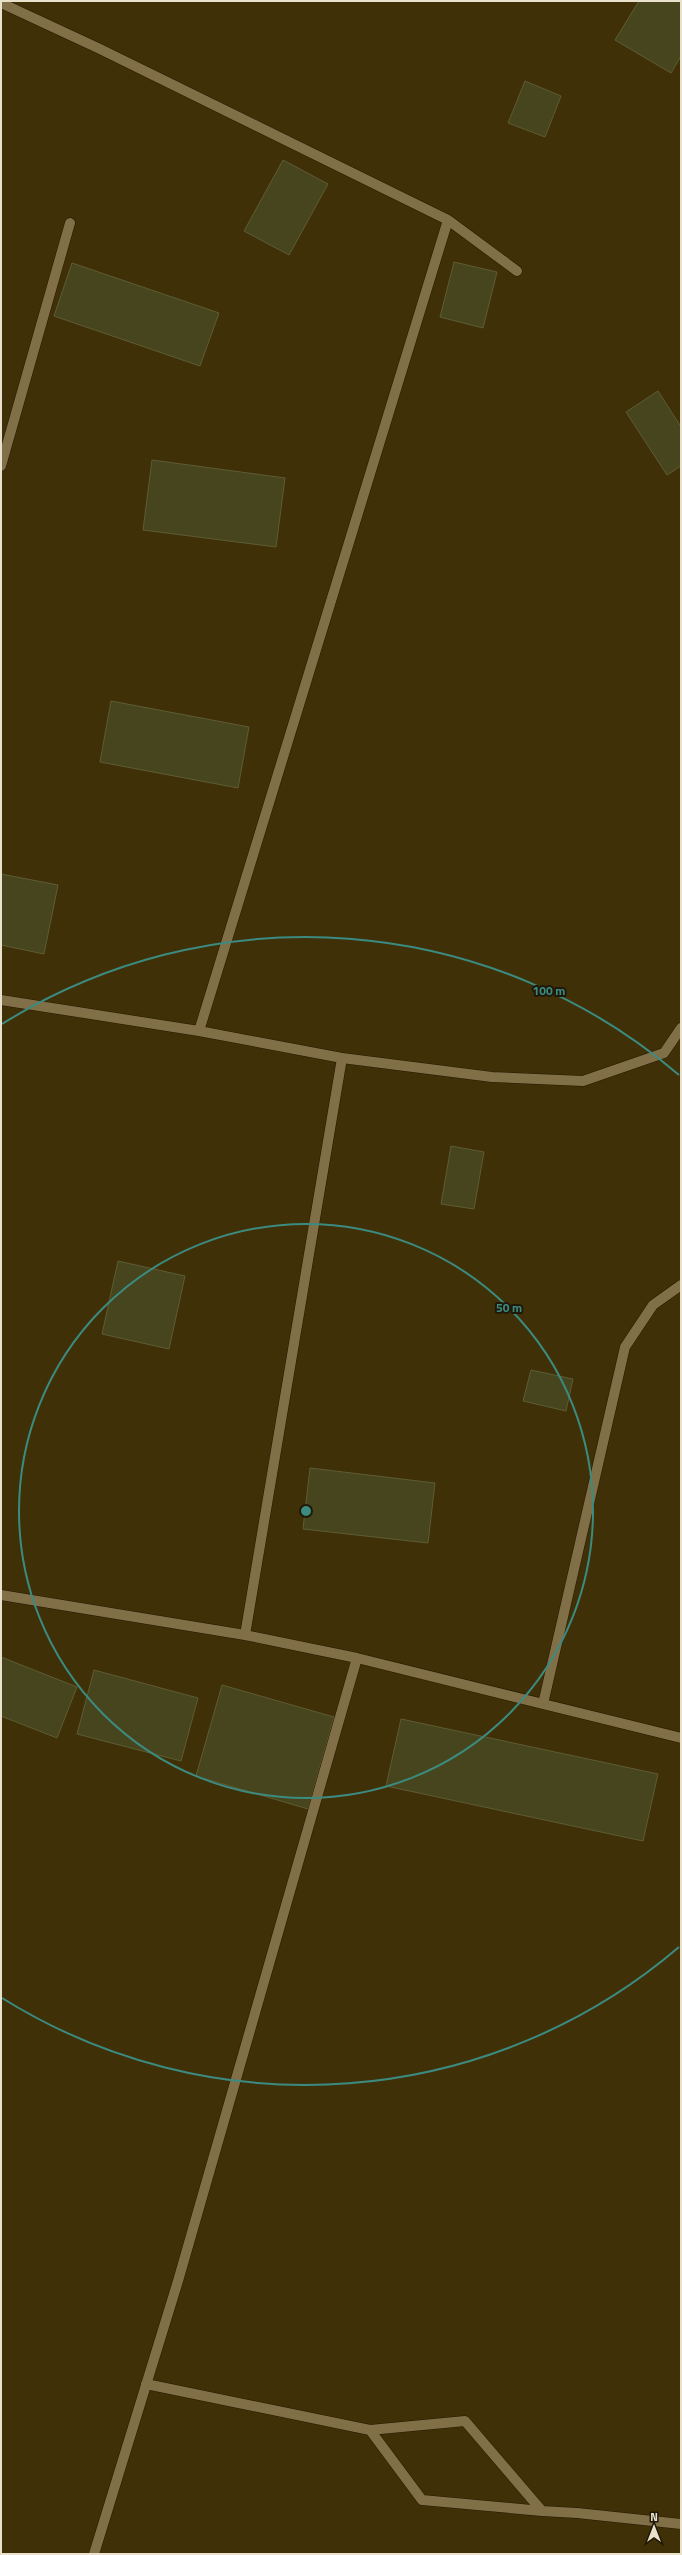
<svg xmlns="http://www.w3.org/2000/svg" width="682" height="2555" font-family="'Titillium Web',sans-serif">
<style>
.building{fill:#47451d;stroke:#5e5c34}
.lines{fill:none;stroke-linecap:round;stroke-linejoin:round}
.service-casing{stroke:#241800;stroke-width:11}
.minor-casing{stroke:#241800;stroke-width:11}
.service{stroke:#816f48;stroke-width:10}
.minor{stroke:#816f48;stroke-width:10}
.ring{fill:none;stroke:#3b8b81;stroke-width:2}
.centre{fill:#3b8b81;stroke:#201909;stroke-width:2}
.ring-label{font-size:12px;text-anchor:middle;font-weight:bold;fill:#3b8b81;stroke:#201909;stroke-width:4;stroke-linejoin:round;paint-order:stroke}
</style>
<rect width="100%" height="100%" fill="#403007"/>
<!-- building -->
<path class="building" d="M 639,1 L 681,1 L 681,56 L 671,73 L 615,40 Z
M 525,81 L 561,96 L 545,137 L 508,123 Z
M 283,160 L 328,184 L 289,255 L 244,231 Z
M 454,262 L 497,272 L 483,328 L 440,317 Z
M 72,263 L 219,313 L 200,366 L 54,316 Z
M 658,391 L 681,427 L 681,466 L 667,475 L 626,412 Z
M 152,460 L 285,478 L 276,547 L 143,530 Z
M 111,701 L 249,727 L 238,788 L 100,762 Z
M 1,874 L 58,885 L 44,954 L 1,945 Z
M 451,1146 L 484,1152 L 474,1209 L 441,1204 Z
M 118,1261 L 185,1276 L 169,1349 L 102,1334 Z
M 531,1370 L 573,1379 L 566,1411 L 523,1401 Z
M 310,1468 L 435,1483 L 428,1543 L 303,1529 Z
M 1,1657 L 77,1687 L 57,1738 L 1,1716 Z
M 94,1670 L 198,1698 L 181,1761 L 77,1734 Z
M 222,1685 L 334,1717 L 308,1809 L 196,1776 Z
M 401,1719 L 658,1774 L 643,1841 L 386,1786 Z"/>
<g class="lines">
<!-- service casing -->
<g class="service-casing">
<path id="service" d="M 342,1058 L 492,1077 L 583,1081 L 664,1053 L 681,1028
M 577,2513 L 681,2524"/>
</g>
<!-- minor casing -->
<g class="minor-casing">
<path id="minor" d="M 1,3 L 100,49 L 448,220 L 517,271
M 1,466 L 70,223
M 1,1000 L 199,1031 L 342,1058 L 245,1635 L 357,1658 L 681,1738
M 199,1031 L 448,220
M 1,1595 L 245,1635
M 543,1704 L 625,1347 L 653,1305 L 681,1285
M 146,2384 L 370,2430
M 542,2511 L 422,2500 L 370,2430 L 465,2421 L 542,2511 L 577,2513
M 94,2554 L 178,2281 L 357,1658"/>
</g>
<!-- service -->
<use href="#service" class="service"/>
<!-- minor -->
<use href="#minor" class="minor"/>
</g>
<!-- distance rings -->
<g class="ring">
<circle cx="306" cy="1511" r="287"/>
<path d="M679 1947A574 574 0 0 1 2 1998M2 1024A574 574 0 0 1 679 1075"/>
</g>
<circle cx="306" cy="1511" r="6" class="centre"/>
<g class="ring-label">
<text x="549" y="995">100 m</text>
<text x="509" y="1312">50 m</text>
</g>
<!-- border -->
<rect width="682" height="2555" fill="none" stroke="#eae1cc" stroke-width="4"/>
<!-- north arrow -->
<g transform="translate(654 2527)" stroke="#201909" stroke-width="3" paint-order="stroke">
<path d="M0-3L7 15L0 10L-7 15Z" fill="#eae1cc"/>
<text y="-6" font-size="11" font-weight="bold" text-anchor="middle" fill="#eae1cc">N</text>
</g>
</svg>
